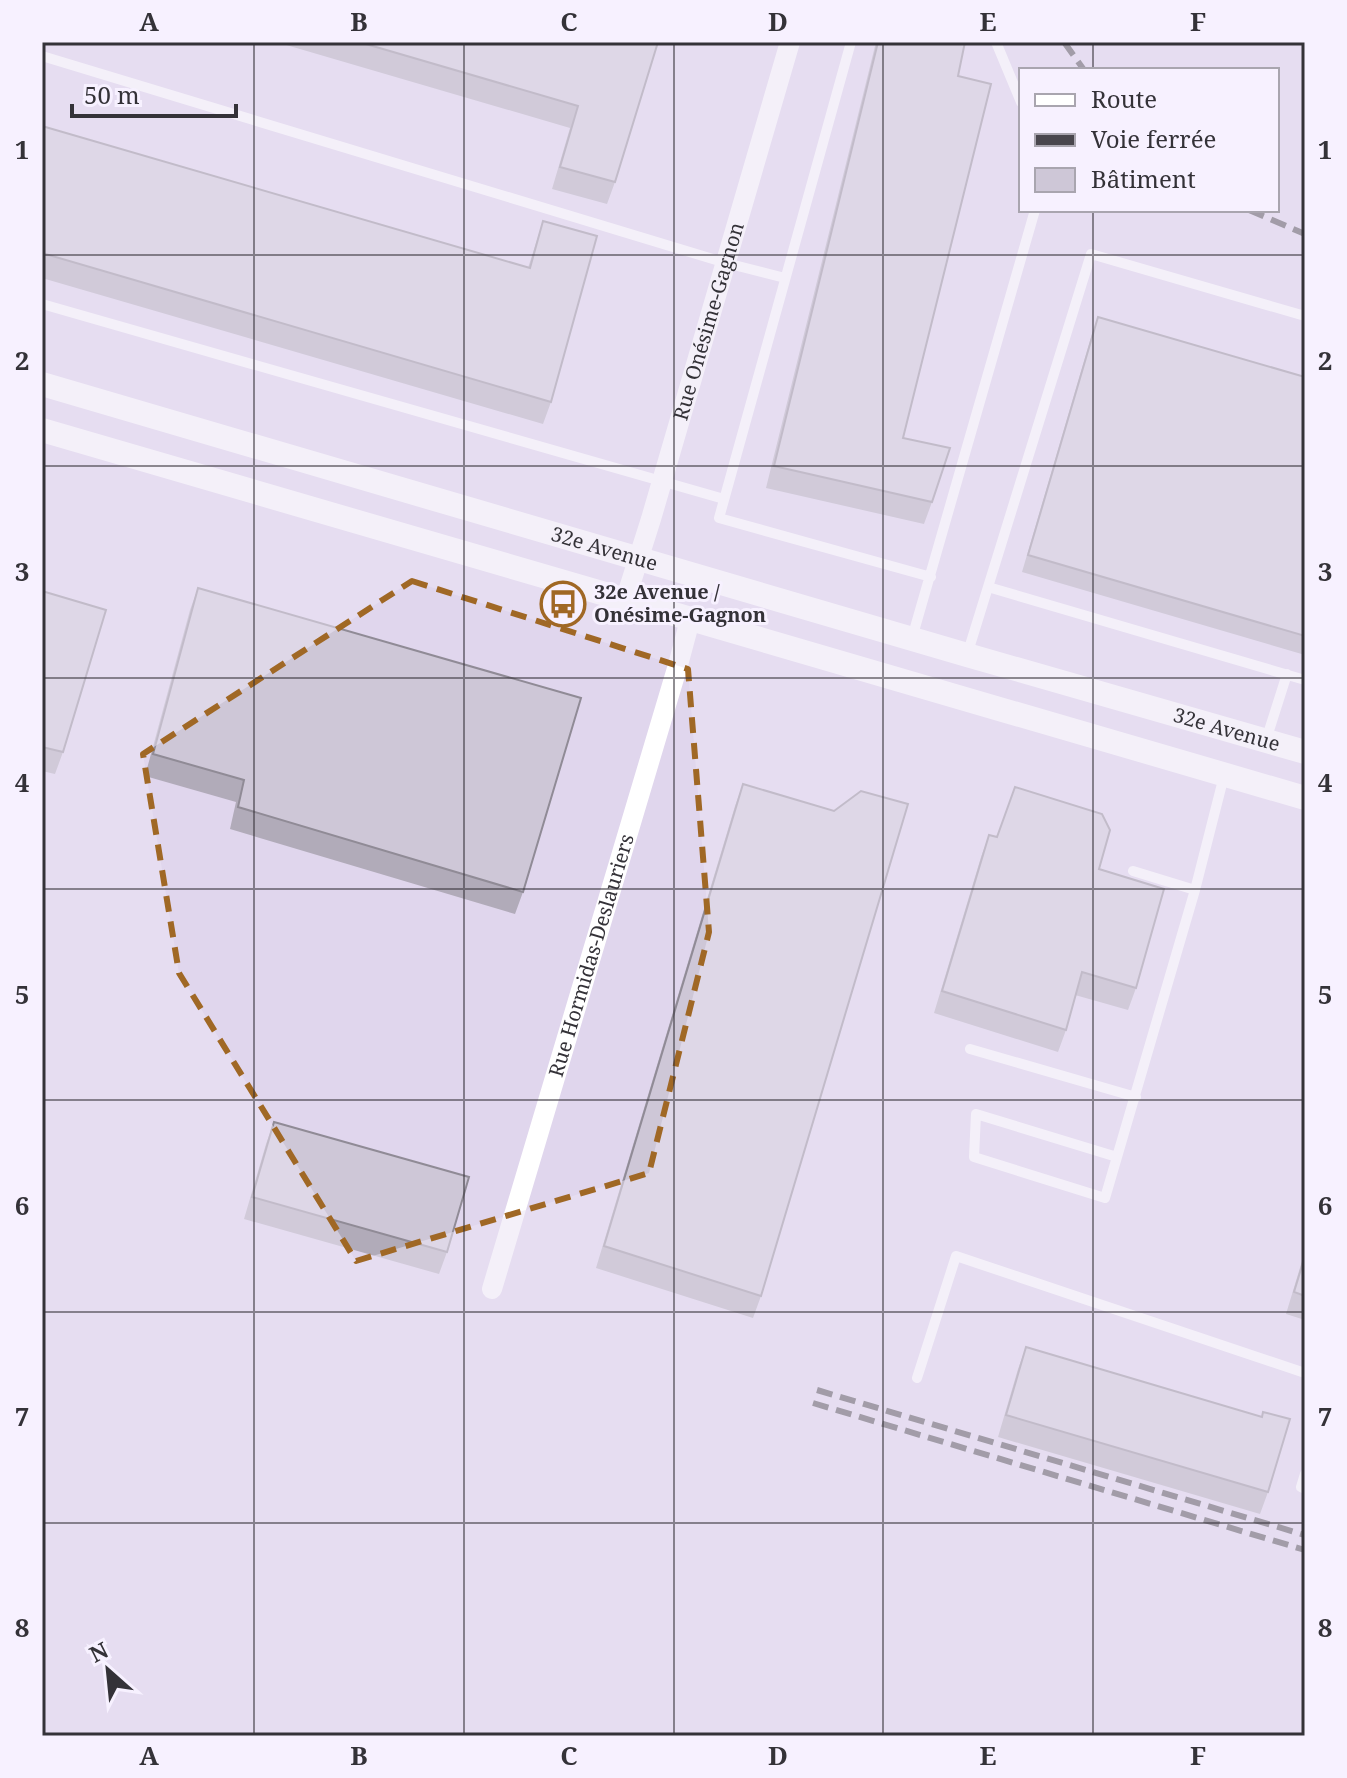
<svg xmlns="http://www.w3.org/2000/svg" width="1347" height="1778" font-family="'Noto Serif',serif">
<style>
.built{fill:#e0d6ed;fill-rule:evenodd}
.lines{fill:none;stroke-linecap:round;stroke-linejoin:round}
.service{stroke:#fff;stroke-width:10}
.minor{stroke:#fff;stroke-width:20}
.tertiary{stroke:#fff;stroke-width:24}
.rail{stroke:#49464d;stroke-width:6;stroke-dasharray:16 8;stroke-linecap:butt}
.wall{fill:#b1abb9}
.building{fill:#cec7d7;stroke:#908b96;stroke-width:2}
.marked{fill:none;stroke:#a06825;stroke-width:6;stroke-dasharray:16 10;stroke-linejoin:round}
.grid{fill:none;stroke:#343238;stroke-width:2;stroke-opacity:0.55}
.labels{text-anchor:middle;stroke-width:6;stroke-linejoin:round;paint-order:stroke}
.street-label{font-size:20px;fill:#343238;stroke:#f7f1ff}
.poi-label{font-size:20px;font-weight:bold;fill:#343238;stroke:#f7f1ff;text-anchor:start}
.neatline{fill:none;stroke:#343238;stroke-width:3}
.grid-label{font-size:26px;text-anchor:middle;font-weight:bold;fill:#343238}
</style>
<rect width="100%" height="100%" fill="#ebe3f4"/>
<!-- built -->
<path class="built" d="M 42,42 L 1305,42 L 1305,1736 L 42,1736 ZM 1021,70 L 1277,70 L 1277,210 L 1021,210 Z"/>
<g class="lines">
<!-- service -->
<path class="service" d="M 851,42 L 719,518 L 931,577
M 996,42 L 1021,102
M 42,56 L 726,263 L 785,278
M 42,304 L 724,499
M 988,587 L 1091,254 L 1305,316
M 912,638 L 1035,210
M 967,655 L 988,587 L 1305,680
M 1266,740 L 1287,674
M 1133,871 L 1195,890
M 970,1049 L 1136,1097
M 976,1114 L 1117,1157 L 1105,1198 L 974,1157 Z
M 1117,1157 L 1195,890 L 1224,776
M 917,1378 L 956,1256 L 1305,1373
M 1305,1474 L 1301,1487 L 1305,1489"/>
<!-- minor -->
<g class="minor">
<path id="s1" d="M 625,601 L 651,519 L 790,42"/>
<path id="s2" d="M 492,1289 L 678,665 L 690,620"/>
</g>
<!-- tertiary -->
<g class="tertiary">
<path id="s3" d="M 42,384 L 967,655 L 1305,752"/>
<path d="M 42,430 L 1305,798"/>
</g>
<!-- rail -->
<path class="rail" d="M 1064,42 L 1084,70
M 1249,210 L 1305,234
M 817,1390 L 1305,1535
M 813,1403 L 1305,1550"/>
</g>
<!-- wall -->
<path class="wall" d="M 276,42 L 658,42 L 615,182 L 607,204 L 552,189 L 570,128 Z
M 876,42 L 965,42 L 958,76 L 903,438 L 932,502 L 924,524 L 766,488 Z
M 42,126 L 528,268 L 543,221 L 551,402 L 543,424 L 42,278 Z
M 1098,317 L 1305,377 L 1305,655 L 1022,572 L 1092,334 Z
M 198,588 L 523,892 L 515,914 L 230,829 L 236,802 L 145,776 L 190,610 Z
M 42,591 L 63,752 L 55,774 L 42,771 Z
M 743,784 L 761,1296 L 753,1318 L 596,1268 L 735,806 Z
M 989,835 L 1099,869 L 1136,988 L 1128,1010 L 1075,995 L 1066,1030 L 1058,1052 L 934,1013 L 981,857 Z
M 274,1122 L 447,1252 L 439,1274 L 244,1219 L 266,1144 Z
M 1305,1251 L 1305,1320 L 1286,1314 Z
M 1026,1347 L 1268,1492 L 1260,1514 L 998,1437 L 1018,1369 Z"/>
<!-- building -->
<path class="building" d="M 359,42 L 658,42 L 615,182 L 560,167 L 578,106 Z
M 878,42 L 965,42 L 958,76 L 991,84 L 903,438 L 950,448 L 932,502 L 774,466 Z
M 42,126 L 530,268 L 543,221 L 597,236 L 551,402 L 42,253 Z
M 1098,317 L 1305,377 L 1305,636 L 1028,555 Z
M 198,588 L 581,698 L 523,892 L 238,807 L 244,780 L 153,754 Z
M 42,591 L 106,610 L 63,752 L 42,747 Z
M 743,784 L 834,811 L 861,791 L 908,804 L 761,1296 L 604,1246 Z
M 1015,787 L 1102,814 L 1110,830 L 1099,869 L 1164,889 L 1136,988 L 1082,972 L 1066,1030 L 942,991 L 989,835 L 997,837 Z
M 274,1122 L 469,1177 L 447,1252 L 252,1197 Z
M 1305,1256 L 1305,1296 L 1294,1292 Z
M 1026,1347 L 1262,1417 L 1263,1412 L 1290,1419 L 1268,1492 L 1006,1415 Z"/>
<!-- marked area -->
<path d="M0 0H1347V1778H0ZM 412,581 L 688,669 L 709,932 L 649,1173 L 356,1261 L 179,973 L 143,754 Z" fill="#ebe3f4" fill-opacity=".55" fill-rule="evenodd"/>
<path class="marked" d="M 412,581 L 688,669 L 709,932 L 649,1173 L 356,1261 L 179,973 L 143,754 Z"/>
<!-- grid -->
<path class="grid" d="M 254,42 L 254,1736M 464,42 L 464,1736M 674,42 L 674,1736M 883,42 L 883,1736M 1093,42 L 1093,70M 1093,210 L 1093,1736M 42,255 L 1305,255M 42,466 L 1305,466M 42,678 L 1305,678M 42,889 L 1305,889M 42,1100 L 1305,1100M 42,1312 L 1305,1312M 42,1523 L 1305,1523"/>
<!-- icons -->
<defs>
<g id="bus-ring" transform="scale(2.3)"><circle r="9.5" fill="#f7f1ff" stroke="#a06825" stroke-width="1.5"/><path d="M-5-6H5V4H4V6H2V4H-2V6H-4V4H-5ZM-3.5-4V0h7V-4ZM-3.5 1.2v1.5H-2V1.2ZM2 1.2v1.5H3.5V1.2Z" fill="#a06825"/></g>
</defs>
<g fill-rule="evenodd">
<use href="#bus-ring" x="563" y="604"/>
</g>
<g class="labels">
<!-- street labels -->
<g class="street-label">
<text dy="7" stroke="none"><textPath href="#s1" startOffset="292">Rue Onésime-Gagnon</textPath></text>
<text dy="7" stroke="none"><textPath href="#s3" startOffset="586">32e Avenue</textPath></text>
<text dy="7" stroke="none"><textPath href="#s3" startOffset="1234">32e Avenue</textPath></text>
<text dy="7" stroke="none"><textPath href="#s2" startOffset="348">Rue Hormidas-Deslauriers</textPath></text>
</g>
<!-- poi labels -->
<g class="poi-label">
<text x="594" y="599">32e Avenue /<tspan x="594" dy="23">Onésime-Gagnon</tspan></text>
</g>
</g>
<!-- border -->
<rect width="1347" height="1778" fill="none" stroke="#f7f1ff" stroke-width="88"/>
<!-- legend -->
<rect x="1019" y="68" width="260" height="144" fill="#f7f1ff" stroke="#a9a5af" stroke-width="2"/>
<rect x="1035" y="94" width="40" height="12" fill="#ffffff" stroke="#a9a5af" stroke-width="2"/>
<text x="1091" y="108" font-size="24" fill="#343238">Route</text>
<rect x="1035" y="134" width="40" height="12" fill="#49464d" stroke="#a9a5af" stroke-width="2"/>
<text x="1091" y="148" font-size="24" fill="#343238">Voie ferrée</text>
<rect x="1035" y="168" width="40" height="24" fill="#cec7d7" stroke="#a9a5af" stroke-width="2"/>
<text x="1091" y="188" font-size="24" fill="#343238">Bâtiment</text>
<!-- north arrow -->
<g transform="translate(108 1670) rotate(333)" stroke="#f7f1ff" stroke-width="6" paint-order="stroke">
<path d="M0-6L14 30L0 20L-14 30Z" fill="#343238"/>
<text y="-12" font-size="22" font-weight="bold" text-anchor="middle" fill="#343238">N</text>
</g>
<!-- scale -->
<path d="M72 104v12h164v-12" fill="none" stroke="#343238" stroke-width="4"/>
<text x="84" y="104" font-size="24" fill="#343238" stroke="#f7f1ff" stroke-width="6" paint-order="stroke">50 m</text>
<rect x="44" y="44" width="1259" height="1690" class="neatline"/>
<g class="grid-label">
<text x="149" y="31">A</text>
<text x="359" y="31">B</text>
<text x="569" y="31">C</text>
<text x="778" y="31">D</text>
<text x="988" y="31">E</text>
<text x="1198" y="31">F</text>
<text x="22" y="159">1</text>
<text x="1325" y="159">1</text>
<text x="22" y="370">2</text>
<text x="1325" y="370">2</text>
<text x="22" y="581">3</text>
<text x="1325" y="581">3</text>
<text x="22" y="792">4</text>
<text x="1325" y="792">4</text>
<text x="22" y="1004">5</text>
<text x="1325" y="1004">5</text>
<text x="22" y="1215">6</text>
<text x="1325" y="1215">6</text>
<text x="22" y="1426">7</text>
<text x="1325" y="1426">7</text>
<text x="22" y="1637">8</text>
<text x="1325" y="1637">8</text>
<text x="149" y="1765">A</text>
<text x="359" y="1765">B</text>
<text x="569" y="1765">C</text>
<text x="778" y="1765">D</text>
<text x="988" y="1765">E</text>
<text x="1198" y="1765">F</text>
</g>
</svg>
